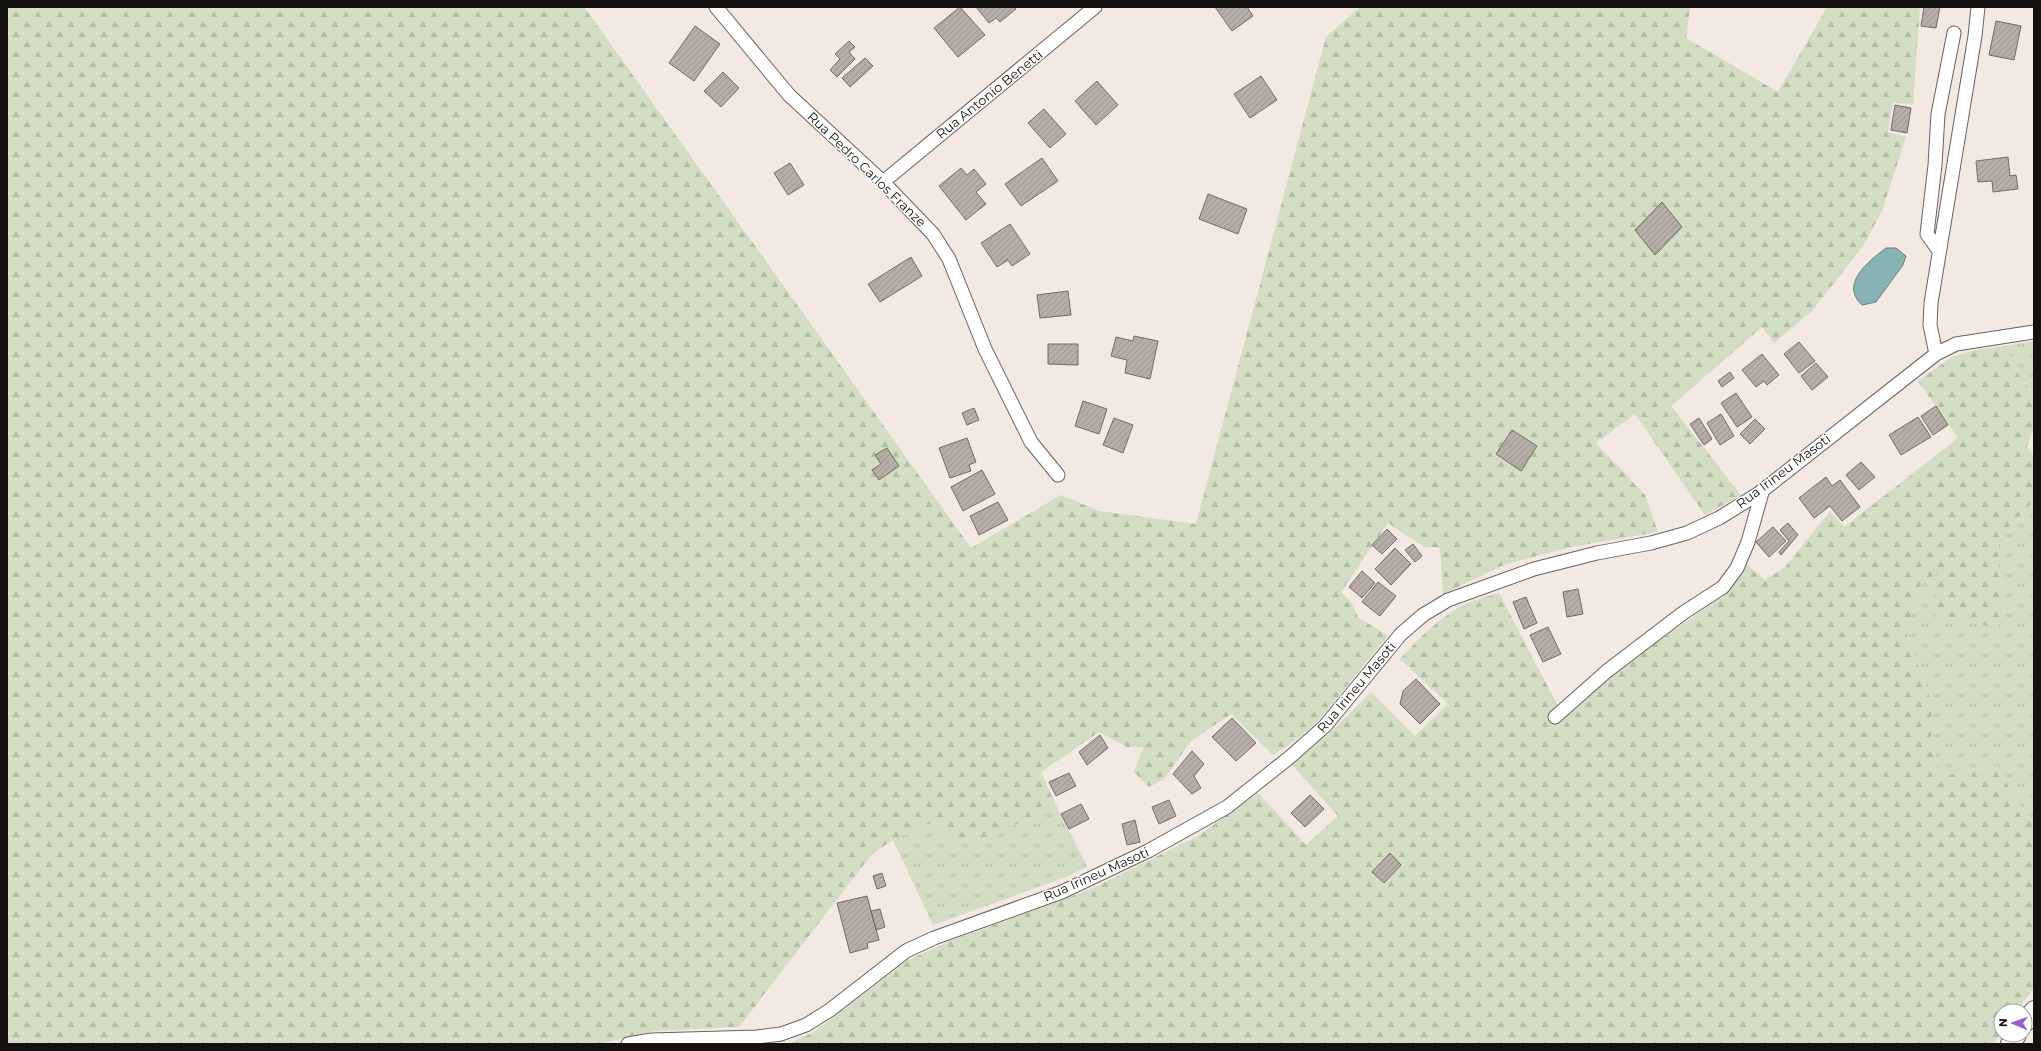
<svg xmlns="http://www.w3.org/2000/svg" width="2041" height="1051" font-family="Montserrat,sans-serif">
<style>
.grass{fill:url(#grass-tufts)}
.forest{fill:url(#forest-firs)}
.water{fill:#88b3b3;stroke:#658282}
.building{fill:url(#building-hatch);stroke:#756c67}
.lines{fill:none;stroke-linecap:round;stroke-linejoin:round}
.street-casing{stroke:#6a615b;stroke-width:15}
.secondary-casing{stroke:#6a615b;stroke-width:20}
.street{stroke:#fff;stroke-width:13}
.secondary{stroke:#fff;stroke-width:18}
.labels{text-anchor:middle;stroke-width:3;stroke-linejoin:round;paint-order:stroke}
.street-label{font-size:13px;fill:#14110e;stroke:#fff}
</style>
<defs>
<pattern id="grass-tufts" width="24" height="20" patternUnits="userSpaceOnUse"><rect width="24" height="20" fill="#d2ddc3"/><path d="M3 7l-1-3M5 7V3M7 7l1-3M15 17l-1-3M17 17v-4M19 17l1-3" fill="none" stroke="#b3bda6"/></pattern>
<pattern id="forest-firs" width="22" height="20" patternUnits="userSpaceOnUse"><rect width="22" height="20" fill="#d2ddc3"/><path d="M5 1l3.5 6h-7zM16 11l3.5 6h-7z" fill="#b3bda6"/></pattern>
<pattern id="building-hatch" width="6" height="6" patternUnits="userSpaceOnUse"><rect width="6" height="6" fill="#b7ada7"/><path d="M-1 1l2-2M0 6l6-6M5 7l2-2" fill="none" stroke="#9c948f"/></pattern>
</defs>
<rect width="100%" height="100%" fill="#f3e8e2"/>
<!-- grass -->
<path class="grass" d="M 2034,341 L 2034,395 L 2013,367 L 2006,346 Z
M 2034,501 L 2034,823 L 2017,802 L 1998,766 L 1943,776 L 1931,744 L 1931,700 L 1907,637 L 1909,611 L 1919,587 L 1937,571 L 1956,617 L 2005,616 L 1998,563 L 1999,538 Z
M 1056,805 L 1087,867 L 1061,879 L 933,925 L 893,840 L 935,820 L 989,837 Z"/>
<!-- forest -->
<path class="forest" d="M 7,7 L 584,7 L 971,548 L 1061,495 L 1099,511 L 1196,524 L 1326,37 L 1360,7 L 1690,7 L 1686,38 L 1778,92 L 1827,7 L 1920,7 L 1913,105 L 1893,102 L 1888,132 L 1906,137 L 1882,211 L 1863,246 L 1812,311 L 1774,343 L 1762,327 L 1671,406 L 1741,495 L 1705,515 L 1635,414 L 1596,443 L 1645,495 L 1658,532 L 1576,546 L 1506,564 L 1443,594 L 1440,548 L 1424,547 L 1388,523 L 1341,592 L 1351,602 L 1358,617 L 1388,636 L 1318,721 L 1296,740 L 1273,755 L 1231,714 L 1191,741 L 1164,779 L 1149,787 L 1134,772 L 1144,747 L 1127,747 L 1099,732 L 1041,772 L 1056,805 L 989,837 L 946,837 L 935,821 L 893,840 L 872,854 L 739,1027 L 655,1031 L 598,1044 L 7,1044 Z
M 2006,346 L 2013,367 L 2034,395 L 2034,426 L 2027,447 L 2034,456 L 2034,501 L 1999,538 L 1998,563 L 2005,616 L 1996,629 L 1956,617 L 1936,623 L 1937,572 L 1919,587 L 1911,608 L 1907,637 L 1931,700 L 1931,744 L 1943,776 L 1998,766 L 2017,802 L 2034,823 L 2034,988 L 2016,1011 L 2001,1011 L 2001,1032 L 1994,1044 L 788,1044 L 814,1032 L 908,960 L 950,941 L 1091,889 L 1198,836 L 1258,793 L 1306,845 L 1338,816 L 1292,765 L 1332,731 L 1371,692 L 1415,736 L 1448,704 L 1400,659 C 1419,638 1438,619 1463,605 C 1474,599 1487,597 1499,593 L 1558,706 L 1548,714 L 1558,724 L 1624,665 L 1723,596 L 1746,564 L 1765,580 L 1785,567 L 1830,511 L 1844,527 L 1958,438 L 1918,381 L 1952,357 L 1975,350 Z"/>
<!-- water -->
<path class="water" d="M 1886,248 L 1896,248 L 1906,256 L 1903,265 L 1876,302 L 1862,305 C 1839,284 1869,261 1886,248 Z"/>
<!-- building -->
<path class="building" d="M 960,7 L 985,35 L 958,57 L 934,28 Z
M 976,7 L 1014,7 L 1016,9 L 1000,22 L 996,18 L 989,23 Z
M 1215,7 L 1247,7 L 1253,16 L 1232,31 Z
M 1924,7 L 1940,7 L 1936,28 L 1921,26 Z
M 1996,21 L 2021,26 L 2014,60 L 1989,55 Z
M 695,26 L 720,44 L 694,81 L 669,63 Z
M 849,41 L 855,47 L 849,52 L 855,59 L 837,77 L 830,70 L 840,59 L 835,54 Z
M 865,58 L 873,66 L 850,87 L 842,78 Z
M 723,72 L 739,88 L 721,107 L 704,91 Z
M 1261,76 L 1277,100 L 1250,118 L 1234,94 Z
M 1097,81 L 1118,105 L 1096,125 L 1075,101 Z
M 1895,105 L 1911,108 L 1907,133 L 1891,130 Z
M 1044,109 L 1066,134 L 1050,148 L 1028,123 Z
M 2008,157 L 2010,176 L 2016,175 L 2018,189 L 1993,192 L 1992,181 L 1978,182 L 1976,161 Z
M 1042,158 L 1058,181 L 1021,206 L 1005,184 Z
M 790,163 L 804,185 L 788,195 L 774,173 Z
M 961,168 L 967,175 L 974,169 L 986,184 L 976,192 L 986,204 L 966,220 L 939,186 Z
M 1208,194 L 1247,209 L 1238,234 L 1199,219 Z
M 1662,202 L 1682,227 L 1655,255 L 1635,230 Z
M 1010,224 L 1030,254 L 1012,266 L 1008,260 L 997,267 L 981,243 Z
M 911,257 L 922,276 L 880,302 L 868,284 Z
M 1068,291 L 1071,315 L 1040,318 L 1037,295 Z
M 1134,336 L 1158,341 L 1150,379 L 1125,373 L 1127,360 L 1111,356 L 1116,337 L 1133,341 Z
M 1799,342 L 1815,361 L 1799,373 L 1784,354 Z
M 1048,344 L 1078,344 L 1078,365 L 1048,364 Z
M 1762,354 L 1779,375 L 1767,385 L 1764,381 L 1756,387 L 1742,370 Z
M 1816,363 L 1828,377 L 1812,390 L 1801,376 Z
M 1730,372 L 1734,378 L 1722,387 L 1718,381 Z
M 1736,393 L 1752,417 L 1737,427 L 1721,403 Z
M 1083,401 L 1107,409 L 1099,434 L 1075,426 Z
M 1936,406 L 1948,425 L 1933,435 L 1921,416 Z
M 974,408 L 979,420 L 967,425 L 962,413 Z
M 1721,414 L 1734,436 L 1720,445 L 1707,423 Z
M 1918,417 L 1931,437 L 1901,455 L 1889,435 Z
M 1114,418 L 1133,425 L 1123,453 L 1103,445 Z
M 1699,418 L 1712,439 L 1704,445 L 1690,424 Z
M 1755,419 L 1765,429 L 1750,444 L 1740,434 Z
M 1512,430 L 1537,446 L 1521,471 L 1496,454 Z
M 967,438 L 976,462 L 969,465 L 971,471 L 950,478 L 939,448 Z
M 887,448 L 899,466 L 879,480 L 872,470 L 881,464 L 875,455 Z
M 1861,462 L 1875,477 L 1859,490 L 1846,475 Z
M 982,470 L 995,494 L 963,511 L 951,487 Z
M 1826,477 L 1832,486 L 1840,480 L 1860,507 L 1842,521 L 1830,506 L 1814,518 L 1799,498 Z
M 998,502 L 1008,520 L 979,535 L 970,516 Z
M 1788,523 L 1798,535 L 1781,555 L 1779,552 L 1789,541 L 1780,530 Z
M 1773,527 L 1786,541 L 1769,557 L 1756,542 Z
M 1387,529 L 1397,539 L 1382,554 L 1372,545 Z
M 1413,544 L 1422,556 L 1415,562 L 1405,550 Z
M 1395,548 L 1411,564 L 1391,585 L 1375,569 Z
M 1362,571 L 1375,583 L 1362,598 L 1349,587 Z
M 1378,582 L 1396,596 L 1380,616 L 1362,602 Z
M 1578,589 L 1583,614 L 1567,617 L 1563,592 Z
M 1526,597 L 1537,623 L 1524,629 L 1513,602 Z
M 1548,627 L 1561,654 L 1543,662 L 1530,635 Z
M 1416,679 L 1440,704 L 1420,724 L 1400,704 L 1403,691 Z
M 1232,718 L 1256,743 L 1236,761 L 1212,737 Z
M 1100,735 L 1108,748 L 1087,765 L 1079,752 Z
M 1192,751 L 1204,764 L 1194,776 L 1201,788 L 1192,794 L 1173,774 Z
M 1069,773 L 1076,786 L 1056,796 L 1049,782 Z
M 1310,795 L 1324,809 L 1305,827 L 1291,813 Z
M 1169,800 L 1176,816 L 1159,824 L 1152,807 Z
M 1081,804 L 1089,819 L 1069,829 L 1061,814 Z
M 1135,820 L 1140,842 L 1127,845 L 1122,824 Z
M 1390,853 L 1401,865 L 1384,883 L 1372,872 Z
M 882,873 L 886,886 L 877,889 L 873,876 Z
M 867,896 L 879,940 L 867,943 L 868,948 L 850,953 L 837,903 Z
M 880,909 L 885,927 L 876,930 L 871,911 Z"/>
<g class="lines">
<!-- street casing -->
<g class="street-casing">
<path id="street" d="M 716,7 L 789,95 L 883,182 L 933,234 L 949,259 L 985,349 L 1031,442 L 1058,475
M 883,182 L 1095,7
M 1939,251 L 1927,234 L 1935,165 L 1938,114 L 1954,33
M 1936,354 L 1930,325 L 1931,303 L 1975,36 L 1978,7
M 1555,717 L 1607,671 L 1683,613 L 1723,587 L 1737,568 L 1748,542 L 1763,489
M 628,1044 L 652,1040 L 757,1037 L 781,1034 L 806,1025 L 830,1010 L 906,951 L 934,938 L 1062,892 L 1148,851 L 1227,807 L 1290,757 L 1325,726 L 1401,634 L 1423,615 L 1448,600 L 1534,569 L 1597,553 L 1651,543 L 1687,533 L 1719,518 L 1758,494 L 1936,354 L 1956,344 L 2034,332"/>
</g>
<!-- secondary casing -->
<g class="secondary-casing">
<path id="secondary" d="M 2025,1023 L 2034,1010
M 2010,1044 L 2017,1035"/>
</g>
<!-- street -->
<use href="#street" class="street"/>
<!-- secondary -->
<use href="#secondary" class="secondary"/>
</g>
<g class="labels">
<!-- street labels -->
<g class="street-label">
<text transform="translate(989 94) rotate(-39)" y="5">Rua Antonio Benetti</text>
<text transform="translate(867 169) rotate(44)" y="5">Rua Pedro Carlos Franze</text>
<text transform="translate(1783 471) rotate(-37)" y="5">Rua Irineu Masoti</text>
<text transform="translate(1356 687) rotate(-50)" y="5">Rua Irineu Masoti</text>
<text transform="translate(1096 874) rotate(-24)" y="5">Rua Irineu Masoti</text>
</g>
</g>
<!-- border -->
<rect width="2041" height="1051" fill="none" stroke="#14110e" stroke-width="16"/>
<!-- north arrow -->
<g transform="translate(2013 1023) rotate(272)"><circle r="19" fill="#ffffff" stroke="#a1a09f"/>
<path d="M0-3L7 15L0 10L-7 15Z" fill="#9b5dd4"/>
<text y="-6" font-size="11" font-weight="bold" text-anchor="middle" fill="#14110e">N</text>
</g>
</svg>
